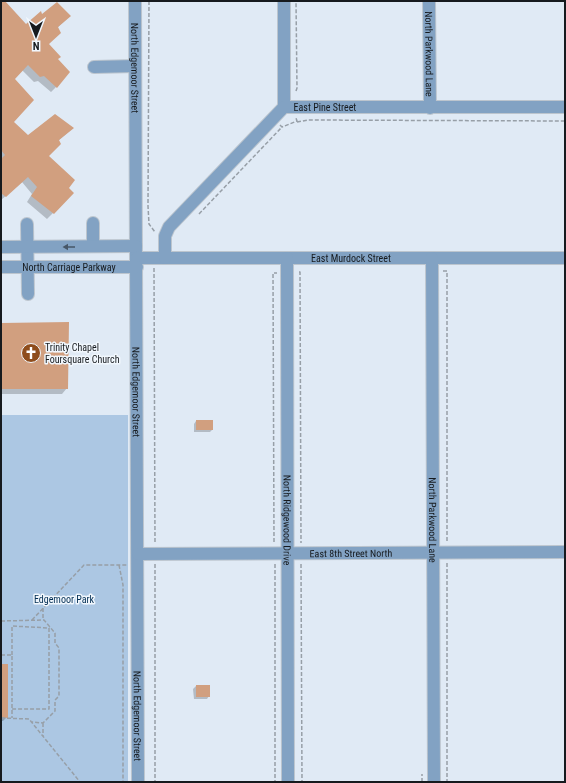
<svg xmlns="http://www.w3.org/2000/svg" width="566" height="783" font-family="'Roboto Condensed',sans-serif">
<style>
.green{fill:#acc7e3}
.shadow{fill:#0003}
.building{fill:#d19f7f}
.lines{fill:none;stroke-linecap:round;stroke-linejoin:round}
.minor-casing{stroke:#bcc5ce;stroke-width:14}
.path{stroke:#979fa7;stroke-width:1.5;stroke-dasharray:4 2;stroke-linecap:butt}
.minor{stroke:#82a2c3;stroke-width:12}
.oneway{fill:#475768}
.labels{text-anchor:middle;stroke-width:3;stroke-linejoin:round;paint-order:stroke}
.street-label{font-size:10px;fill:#161a1e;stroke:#f1f7fd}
.poi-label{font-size:10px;fill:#161a1e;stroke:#f1f7fd;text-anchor:start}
.park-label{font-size:10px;fill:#002d53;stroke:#f1f7fd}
</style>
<rect width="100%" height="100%" fill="#e0eaf5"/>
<!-- green -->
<path class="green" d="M 1,415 L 128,415 L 128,782 L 1,782 Z"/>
<!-- shadow -->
<path class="shadow" d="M 1,1 L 3,1 L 26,26 L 42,15 L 70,16 L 57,28 L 48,44 L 57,59 L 56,87 L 51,92 L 38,81 L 34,82 L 22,70 L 13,79 L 12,122 L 28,136 L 73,128 L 58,141 L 48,156 L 68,188 L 73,193 L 47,219 L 27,202 L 32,194 L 22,182 L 1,200 Z
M 1,324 L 67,388 L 62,394 L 1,394 Z
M 196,421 L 212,430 L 210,432 L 194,432 L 194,424 Z
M 1,665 L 7,717 L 3,721 L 1,721 Z
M 196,686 L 209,696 L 207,699 L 194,699 L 193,689 Z"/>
<!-- building -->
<path class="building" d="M 1,1 L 5,1 L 26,24 L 41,11 L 42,14 L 57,2 L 71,16 L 58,27 L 61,33 L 49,44 L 61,57 L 58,59 L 70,72 L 57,88 L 44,76 L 40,77 L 28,65 L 15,79 L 34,100 L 14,122 L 28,135 L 55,114 L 74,128 L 59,140 L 61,144 L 49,156 L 75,180 L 69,188 L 74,193 L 54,214 L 31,196 L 37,187 L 28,177 L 6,197 L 1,193 L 1,159 L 5,155 L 1,150 Z
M 69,322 L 68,389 L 1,389 L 1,323 Z
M 196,420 L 213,420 L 213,430 L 196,430 Z
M 1,664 L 8,664 L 8,718 L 1,717 Z
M 196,685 L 210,685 L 210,697 L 196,697 Z"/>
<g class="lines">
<!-- minor casing -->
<g class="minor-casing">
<g id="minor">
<path id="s1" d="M 135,1 L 138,782"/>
<path d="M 284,1 L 284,107"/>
<path id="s2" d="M 429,1 L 430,108"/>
<path d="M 94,67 L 135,66"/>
<path d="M 93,223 L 93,246"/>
<path d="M 27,224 L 28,294"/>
<path d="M 1,247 L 136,246"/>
<path id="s3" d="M 137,258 L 565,258"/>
<path id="s4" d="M 165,258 L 165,236 L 169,227 L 284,107 L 565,107"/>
<path id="s5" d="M 287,258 L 288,782"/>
<path id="s6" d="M 432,258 L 434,782"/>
<path id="s7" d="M 1,267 L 137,267"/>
<path id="s8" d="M 138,554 L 565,552"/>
</g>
</g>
<!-- path -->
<path class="path" d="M 149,1 L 148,206 L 149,224 L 155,232
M 296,91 L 297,88 L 296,1
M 297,122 L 308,120 L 565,121
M 280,125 L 282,127 L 297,121 L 296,118
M 199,214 L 282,127
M 154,268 L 155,544
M 443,271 L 447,271 L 447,542
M 299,272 L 300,272 L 301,543
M 274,542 L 273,273 L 277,273
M 447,563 L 447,782
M 155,564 L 155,782
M 275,564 L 275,782
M 301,564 L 302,782
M 119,565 L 123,585 L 123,782
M 43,608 L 43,620
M 32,620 L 84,565 L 127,565
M 1,621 L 44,620 L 55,633 L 55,643 L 59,648 L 59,696 L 55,700 L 55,711 L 43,723 L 32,722
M 1,655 L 12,655 L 12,718
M 12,655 L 12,626 L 49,628 L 49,709 L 12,709
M 1,718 L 29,719 L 80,782
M 43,723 L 43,736
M 422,782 L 422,774"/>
<!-- minor -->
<use href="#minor" class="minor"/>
</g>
<!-- one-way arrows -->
<defs><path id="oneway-solid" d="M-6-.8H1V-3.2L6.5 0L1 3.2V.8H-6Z"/></defs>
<use class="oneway" href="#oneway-solid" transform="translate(69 247) rotate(180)"/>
<!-- icons -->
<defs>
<g id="church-disc" transform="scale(1)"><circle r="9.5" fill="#8f4d1c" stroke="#f1f7fd"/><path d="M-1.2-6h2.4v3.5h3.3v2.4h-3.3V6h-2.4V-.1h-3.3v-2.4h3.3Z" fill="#fff"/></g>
</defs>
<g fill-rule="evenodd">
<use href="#church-disc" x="31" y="353"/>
</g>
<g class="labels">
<!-- street labels -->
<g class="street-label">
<text dy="4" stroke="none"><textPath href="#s2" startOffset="53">North Parkwood Lane</textPath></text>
<text dy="4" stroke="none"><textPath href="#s1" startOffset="67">North Edgemoor Street</textPath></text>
<text dy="4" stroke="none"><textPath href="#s4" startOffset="239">East Pine Street</textPath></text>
<text dy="4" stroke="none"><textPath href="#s3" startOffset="214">East Murdock Street</textPath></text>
<text dy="4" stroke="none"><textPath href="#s7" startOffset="68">North Carriage Parkway</textPath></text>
<text dy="4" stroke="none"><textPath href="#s1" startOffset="391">North Edgemoor Street</textPath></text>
<text dy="4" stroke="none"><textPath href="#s5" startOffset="262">North Ridgewood Drive</textPath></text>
<text dy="4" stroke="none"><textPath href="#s6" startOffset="262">North Parkwood Lane</textPath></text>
<text dy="4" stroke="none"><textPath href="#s8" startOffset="213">East 8th Street North</textPath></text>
<text dy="4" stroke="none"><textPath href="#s1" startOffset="715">North Edgemoor Street</textPath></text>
</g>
<!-- poi labels -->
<g class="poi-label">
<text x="45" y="351">Trinity Chapel<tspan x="45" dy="12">Foursquare Church</tspan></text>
</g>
<!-- park labels -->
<g class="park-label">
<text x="64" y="603">Edgemoor Park</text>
</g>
</g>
<!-- border -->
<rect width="566" height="783" fill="none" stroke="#161a1e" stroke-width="4"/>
<!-- north arrow -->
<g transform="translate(36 36) rotate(180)" stroke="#f1f7fd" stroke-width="3" paint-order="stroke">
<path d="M0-3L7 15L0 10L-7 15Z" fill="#161a1e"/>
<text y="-6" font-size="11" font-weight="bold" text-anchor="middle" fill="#161a1e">N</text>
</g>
</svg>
